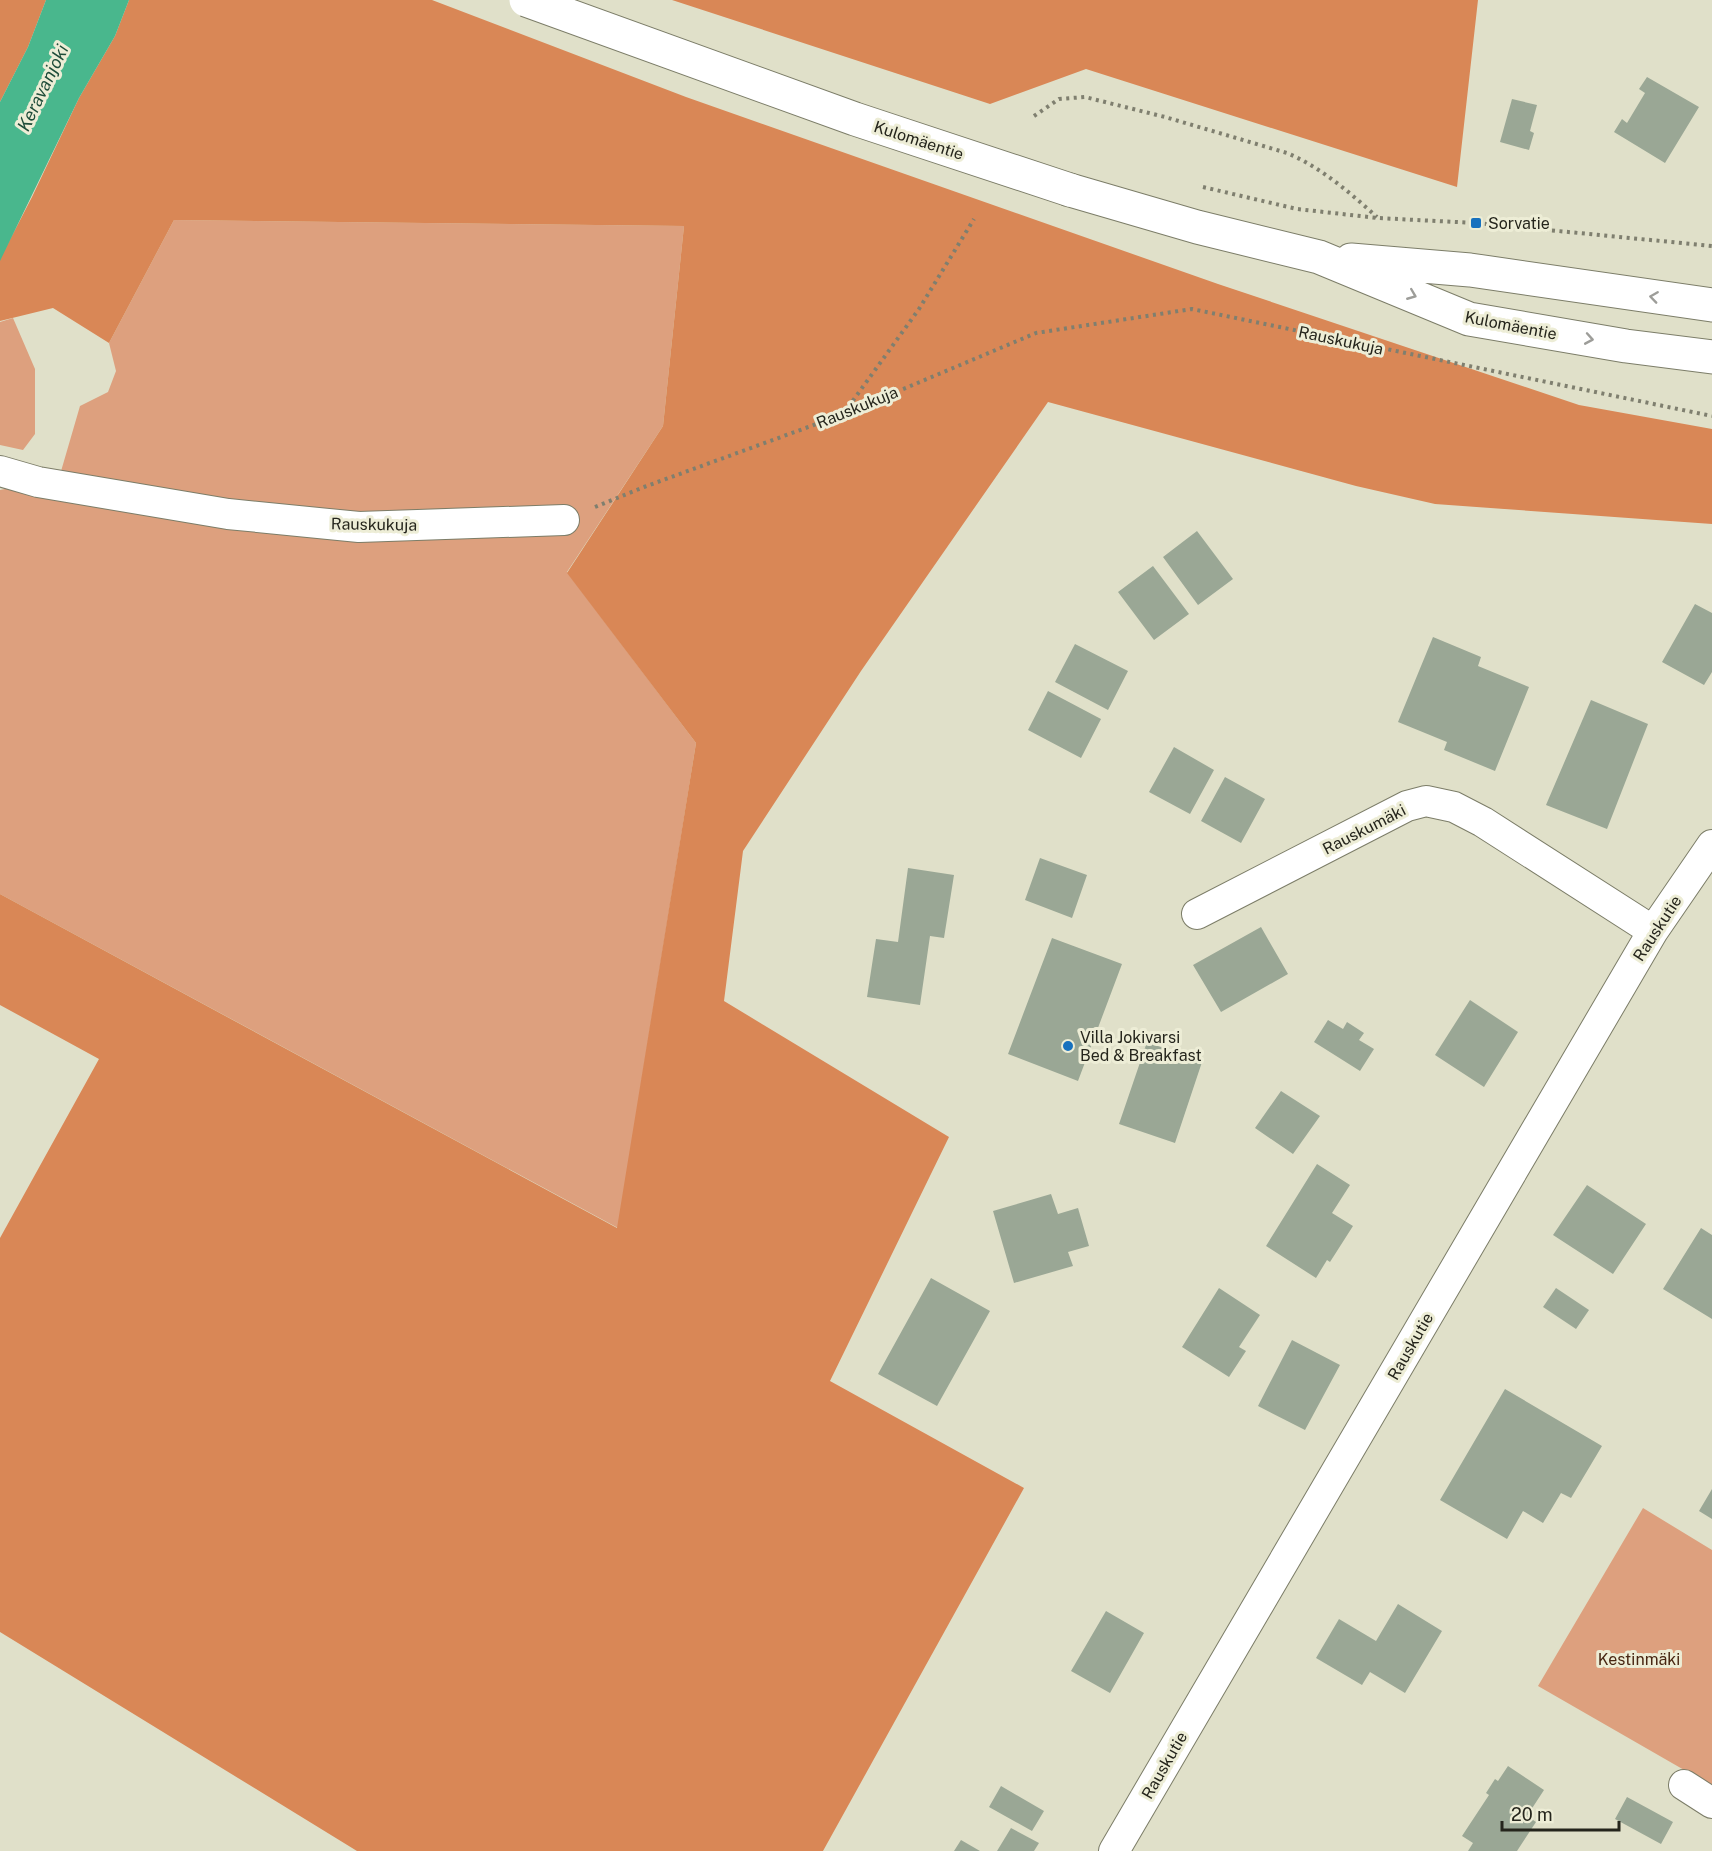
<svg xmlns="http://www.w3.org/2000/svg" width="1712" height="1851" font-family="'Public Sans',sans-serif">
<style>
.green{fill:#dda07e}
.forest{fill:#d98756}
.water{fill:#49b78d}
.building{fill:#9aa795}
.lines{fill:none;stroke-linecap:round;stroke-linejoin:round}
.minor-casing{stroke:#7c7d68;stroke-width:32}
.secondary-casing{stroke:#7c7d68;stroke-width:35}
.path{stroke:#7f7f6f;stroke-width:4;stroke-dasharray:3 4.5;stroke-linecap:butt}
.minor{stroke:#fff;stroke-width:30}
.secondary{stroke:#fff;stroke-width:33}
.secondary-bridge-casing{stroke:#7c7d68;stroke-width:35;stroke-linecap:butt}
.secondary-bridge{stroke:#fff;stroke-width:33}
.oneway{stroke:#9d9d99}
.poi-dot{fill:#1771be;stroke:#ededd6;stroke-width:2}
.labels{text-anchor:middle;stroke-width:6;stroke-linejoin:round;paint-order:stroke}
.street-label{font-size:16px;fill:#25251c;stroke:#ededd6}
.poi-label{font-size:16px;fill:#25251c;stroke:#ededd6;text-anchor:start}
.park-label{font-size:16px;fill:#482612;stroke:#ededd6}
.water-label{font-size:18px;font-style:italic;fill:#1f4d3a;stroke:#ededd6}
</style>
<rect width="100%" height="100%" fill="#e0e0c9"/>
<!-- green -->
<path class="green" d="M 174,220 L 684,226 L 663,426 L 567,572 L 696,743 L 618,1228 L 0,894 L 0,490 L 38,482 L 57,485 L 80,406 L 108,392 L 116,371 L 109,343 Z
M 13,318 L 35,369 L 35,434 L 23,450 L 0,445 L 0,322 Z
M 1643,1508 L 1712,1550 L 1712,1786 L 1538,1686 Z"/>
<!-- forest -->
<path class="forest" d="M 0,0 L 46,0 L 28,47 L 0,102 Z
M 129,0 L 432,0 L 686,97 L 1218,284 L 1579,405 L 1712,429 L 1712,524 L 1435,504 L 1356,486 L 1048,402 L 861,671 L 743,851 L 724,1001 L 949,1137 L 830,1381 L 1024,1488 L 823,1851 L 357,1851 L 0,1632 L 0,1238 L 99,1059 L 0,1005 L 0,894 L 617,1228 L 696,743 L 567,573 L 663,426 L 684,226 L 174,220 L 109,343 L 53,308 L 0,321 L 0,259 L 32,197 L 79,98 L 115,36 Z
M 672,0 L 1478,0 L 1457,187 L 1086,69 L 990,104 Z"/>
<!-- water -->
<path class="water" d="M 46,0 L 129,0 L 115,36 L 79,98 L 0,261 L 0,102 L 28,47 Z"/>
<!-- building -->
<path class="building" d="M 1647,77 L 1699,107 L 1665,163 L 1614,132 L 1622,119 L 1627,123 L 1645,93 L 1639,89 Z
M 1512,99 L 1537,105 L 1530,131 L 1534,133 L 1529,150 L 1500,142 Z
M 1197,531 L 1233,579 L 1198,605 L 1163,557 Z
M 1153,566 L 1189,614 L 1154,640 L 1118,592 Z
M 1695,604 L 1712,613 L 1712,672 L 1704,685 L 1662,662 Z
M 1433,637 L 1481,657 L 1478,666 L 1529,687 L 1495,771 L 1444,750 L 1447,742 L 1398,722 Z
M 1075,644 L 1128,671 L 1108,710 L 1055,682 Z
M 1048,691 L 1101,719 L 1081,758 L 1028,730 Z
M 1591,700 L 1648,724 L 1607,829 L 1546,805 Z
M 1174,747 L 1214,770 L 1190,814 L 1149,792 Z
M 1225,777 L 1265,799 L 1241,843 L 1201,821 Z
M 1040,858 L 1087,875 L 1072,918 L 1025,900 Z
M 908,868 L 954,875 L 944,938 L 930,936 L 920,1005 L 867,997 L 876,939 L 898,942 Z
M 1261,927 L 1288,974 L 1221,1012 L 1193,965 Z
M 1052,938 L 1122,964 L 1078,1081 L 1008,1054 Z
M 1470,1000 L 1518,1032 L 1484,1087 L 1435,1055 Z
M 1328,1020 L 1343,1029 L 1347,1022 L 1364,1033 L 1359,1040 L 1374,1049 L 1360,1071 L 1314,1042 Z
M 1147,1042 L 1202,1062 L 1175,1143 L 1119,1124 Z
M 1281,1091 L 1320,1116 L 1293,1154 L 1255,1128 Z
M 1317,1164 L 1350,1185 L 1332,1213 L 1353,1226 L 1330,1262 L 1327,1260 L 1316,1278 L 1266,1246 Z
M 1587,1185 L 1646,1224 L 1613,1274 L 1553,1235 Z
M 1051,1194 L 1058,1214 L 1078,1208 L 1089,1246 L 1068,1252 L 1073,1266 L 1014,1283 L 993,1211 Z
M 1701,1228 L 1712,1235 L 1712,1319 L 1663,1289 Z
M 931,1278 L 990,1311 L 937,1406 L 878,1374 Z
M 1219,1288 L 1260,1315 L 1239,1347 L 1246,1351 L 1229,1377 L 1182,1347 Z
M 1556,1288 L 1589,1310 L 1576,1329 L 1543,1307 Z
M 1292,1340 L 1340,1365 L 1305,1430 L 1258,1406 Z
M 1505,1389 L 1602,1446 L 1571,1498 L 1561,1493 L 1543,1523 L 1523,1511 L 1507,1539 L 1440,1500 Z
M 1712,1489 L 1712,1519 L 1699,1511 Z
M 1398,1604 L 1442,1631 L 1405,1693 L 1370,1672 L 1362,1685 L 1316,1658 L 1339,1619 L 1376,1641 Z
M 1106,1611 L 1144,1633 L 1110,1693 L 1071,1671 Z
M 1508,1766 L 1544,1790 L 1527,1816 L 1536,1822 L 1517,1851 L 1468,1851 L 1473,1843 L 1462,1836 L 1489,1795 L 1486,1793 L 1495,1779 L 1498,1781 Z
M 1001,1786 L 1044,1811 L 1032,1831 L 989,1807 Z
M 1627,1797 L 1673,1822 L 1661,1844 L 1615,1819 Z
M 1011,1828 L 1039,1843 L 1034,1851 L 997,1851 Z
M 961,1840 L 980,1851 L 954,1851 Z"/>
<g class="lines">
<!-- minor casing -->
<g class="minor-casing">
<path id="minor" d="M 0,471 L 38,482 L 228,514 L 359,527 L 564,520
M 1197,914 L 1407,806 L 1426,801 L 1454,807 L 1483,822 L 1653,931
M 1684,1785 L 1712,1803
M 1114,1851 L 1653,931 L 1712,845"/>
</g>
<!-- secondary casing -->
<g class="secondary-casing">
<path id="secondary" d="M 1070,190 L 1197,227 L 1319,257 L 1469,319 L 1626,346 L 1712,357
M 1351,260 L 1470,270 L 1712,305"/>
</g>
<!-- path -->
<path class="path" d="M 1034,116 L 1059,99 L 1085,97 L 1165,117 L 1287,153 C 1322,168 1349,192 1377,217
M 1203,187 L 1297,209 L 1378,218 L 1476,223 L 1712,246
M 844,413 L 919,309 L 974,219
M 595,507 L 644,487 L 844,414 L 1036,333 L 1192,309 L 1712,416"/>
<!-- minor -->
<use href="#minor" class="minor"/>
<!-- secondary -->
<use href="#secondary" class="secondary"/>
<!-- secondary-bridge casing -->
<g class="secondary-bridge-casing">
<path id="secondary-bridge" d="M 526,0 L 855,119 L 1070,190"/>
</g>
<!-- secondary-bridge -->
<use href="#secondary-bridge" class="secondary-bridge"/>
</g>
<!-- one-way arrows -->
<defs><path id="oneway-chevron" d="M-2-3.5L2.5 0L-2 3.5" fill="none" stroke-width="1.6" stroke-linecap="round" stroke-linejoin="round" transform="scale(1.5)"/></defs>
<g class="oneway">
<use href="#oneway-chevron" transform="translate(1412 295) rotate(22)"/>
<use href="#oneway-chevron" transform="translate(1654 297) rotate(-172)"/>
<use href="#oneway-chevron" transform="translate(1589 339) rotate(10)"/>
</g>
<!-- markers -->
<g class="poi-dot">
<rect x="1470" y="217" width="12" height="12" rx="3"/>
<circle cx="1068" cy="1046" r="6"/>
</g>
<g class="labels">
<!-- street labels -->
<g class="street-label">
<text transform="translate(919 140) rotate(18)" y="6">Kulomäentie</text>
<text transform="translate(1511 325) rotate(11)" y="6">Kulomäentie</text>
<text transform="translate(1341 340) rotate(12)" y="6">Rauskukuja</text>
<text transform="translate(857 407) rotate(-22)" y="6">Rauskukuja</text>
<text transform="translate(374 524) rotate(1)" y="6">Rauskukuja</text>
<text transform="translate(1364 829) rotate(-27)" y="6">Rauskumäki</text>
<text transform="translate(1657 928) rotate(-57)" y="6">Rauskutie</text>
<text transform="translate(1410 1346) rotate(-60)" y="6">Rauskutie</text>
<text transform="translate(1164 1765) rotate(-60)" y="6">Rauskutie</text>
</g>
<!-- poi labels -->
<g class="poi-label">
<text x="1488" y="229">Sorvatie</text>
<text x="1080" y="1043">Villa Jokivarsi<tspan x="1080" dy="18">Bed &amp; Breakfast</tspan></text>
</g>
<!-- park labels -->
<g class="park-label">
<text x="1639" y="1665">Kestinmäki</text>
</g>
<!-- water labels -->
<g class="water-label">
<text transform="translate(43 88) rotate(-64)" y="6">Keravanjoki</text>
</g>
</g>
<!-- scale -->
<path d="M1502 1821v9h117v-9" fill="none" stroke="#25251c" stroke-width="3"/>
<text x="1511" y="1821" font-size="18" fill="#25251c" stroke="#ededd6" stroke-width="4.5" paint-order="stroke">20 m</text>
</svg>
